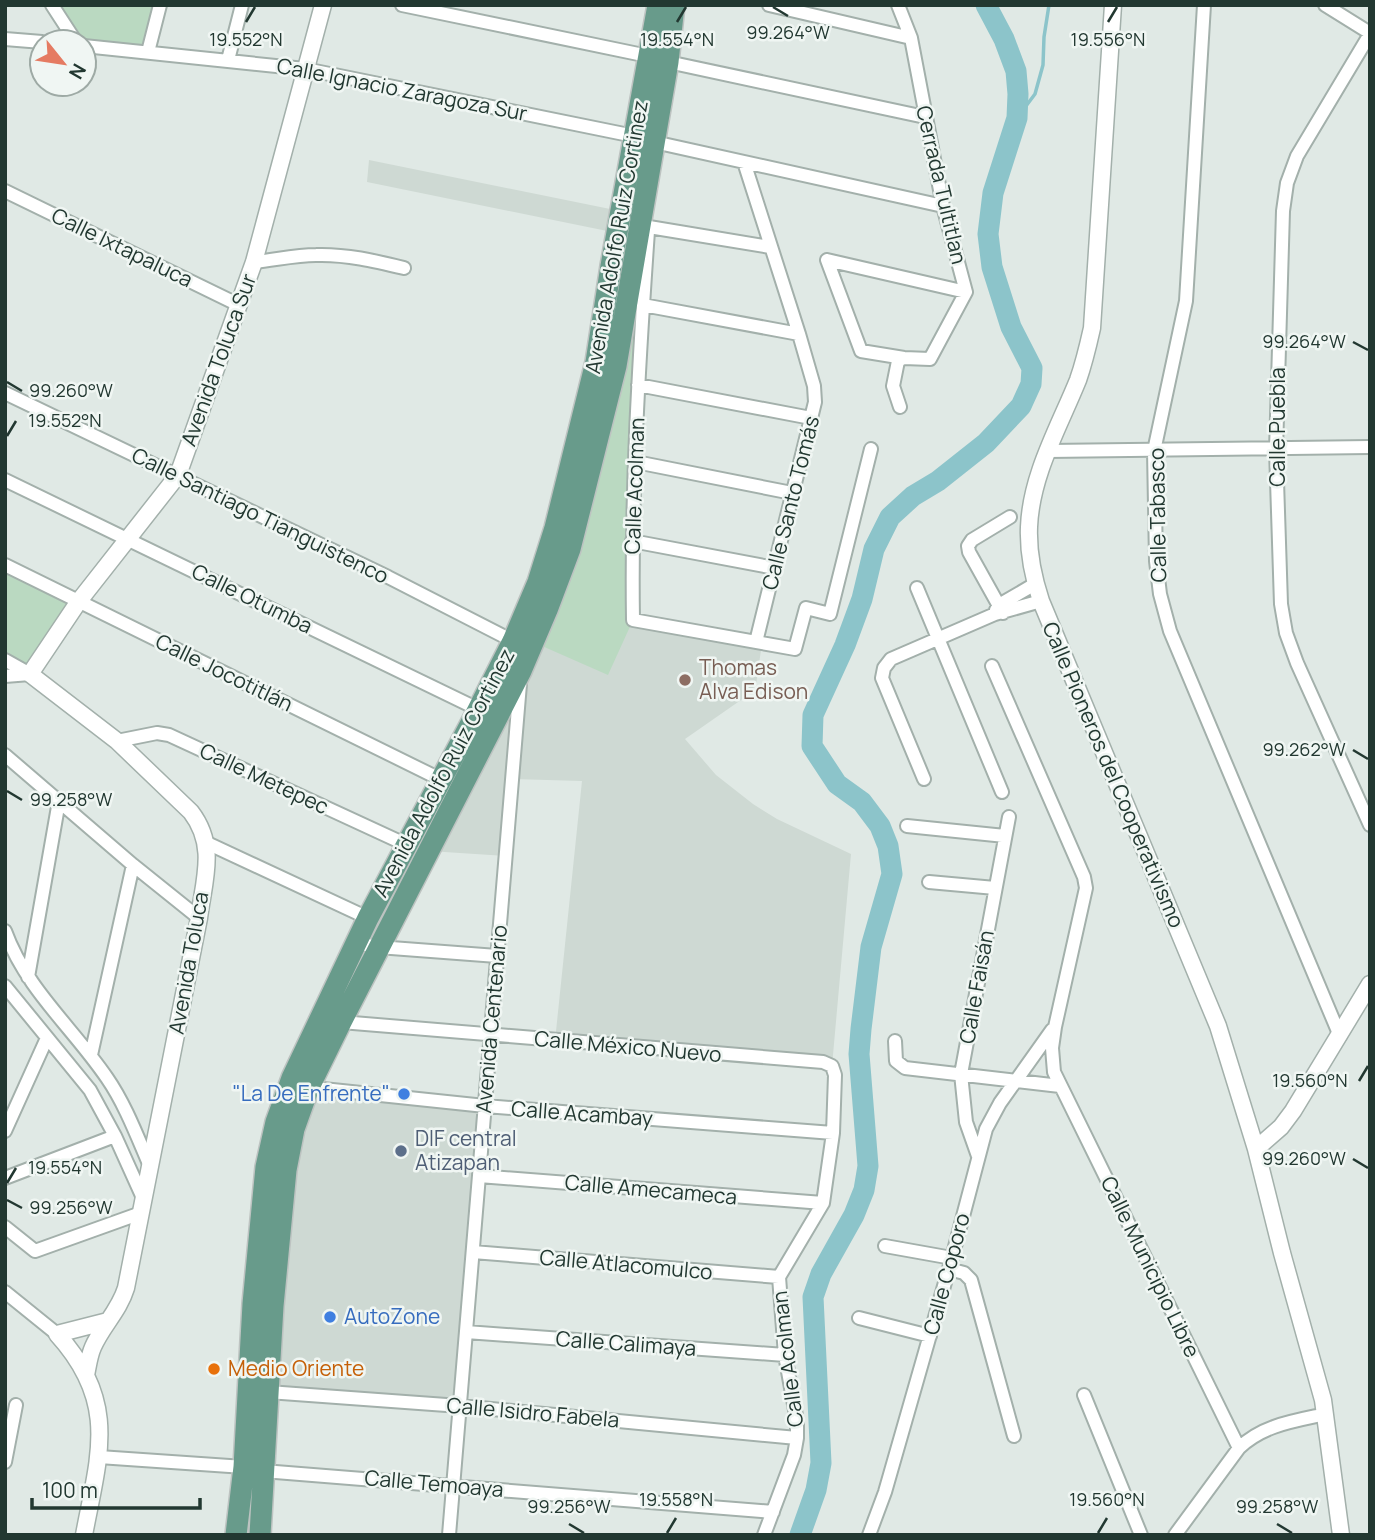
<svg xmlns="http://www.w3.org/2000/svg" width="1375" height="1540" font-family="Manrope,sans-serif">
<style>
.built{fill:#ced9d3}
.green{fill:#bad9c1}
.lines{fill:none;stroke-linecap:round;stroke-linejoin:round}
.stream{stroke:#8cc4ca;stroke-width:3.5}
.river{stroke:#8cc4ca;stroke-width:21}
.minor-casing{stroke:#a3b0ab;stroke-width:16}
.tertiary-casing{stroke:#a3b0ab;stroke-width:19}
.primary-casing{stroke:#bdc3c1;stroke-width:24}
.minor{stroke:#fff;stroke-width:12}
.tertiary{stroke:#fff;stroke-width:16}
.primary{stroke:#689b8b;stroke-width:21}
.ticks{fill:none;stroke:#223831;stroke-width:2.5}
.education-dot{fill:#8d6e63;stroke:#f0f6f3;stroke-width:2.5}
.shop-dot{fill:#3f7fe0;stroke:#f0f6f3;stroke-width:2.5}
.service-dot{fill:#5c6f8a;stroke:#f0f6f3;stroke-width:2.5}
.food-dot{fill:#e8710a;stroke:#f0f6f3;stroke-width:2.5}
.labels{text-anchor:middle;stroke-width:5;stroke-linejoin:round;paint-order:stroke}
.street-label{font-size:21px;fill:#223831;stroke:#f0f6f3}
.education-label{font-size:21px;fill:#785e54;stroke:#f0f6f3;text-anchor:start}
.shop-label{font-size:21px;fill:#366cbe;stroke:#f0f6f3;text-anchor:end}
.service-label{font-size:21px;fill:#4e5e75;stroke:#f0f6f3;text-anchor:start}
.food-label{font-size:21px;fill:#c56008;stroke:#f0f6f3;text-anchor:start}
.ticks-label{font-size:18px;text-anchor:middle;fill:#223831;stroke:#f0f6f3;stroke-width:5;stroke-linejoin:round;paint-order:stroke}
</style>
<rect width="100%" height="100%" fill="#e0e9e5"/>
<!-- built -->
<path class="built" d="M 369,160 L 620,211 L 617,233 L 367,182 Z
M 633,620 L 762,643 L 756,685 L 741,700 L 685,739 L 716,775 L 753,804 L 777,819 L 851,854 L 832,1066 L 555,1041 L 582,781 L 512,779 L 506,856 L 429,851 L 533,642 Z
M 309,1087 L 485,1106 L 460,1406 L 268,1392 L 275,1288 Z"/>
<!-- green -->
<path class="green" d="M 52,5 L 157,5 L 148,52 L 76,42 Z
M 639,226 L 633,620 L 608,675 L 533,642 Z
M 5,565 L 79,601 L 30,674 L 5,660 Z"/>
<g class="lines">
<!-- stream -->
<path class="stream" d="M 1017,118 L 1035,94 L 1043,65 L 1044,37 L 1049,5"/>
<!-- river -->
<path class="river" d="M 800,1535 L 816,1490 L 821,1463 L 813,1297 L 821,1274 L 854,1215 L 864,1190 L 868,1166 L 859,1054 L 861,1029 L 871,947 L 892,874 L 888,846 L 880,826 L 862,802 L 837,784 L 812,746 L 813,715 L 845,645 L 862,599 L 874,549 L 890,517 L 913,496 L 938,481 L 986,443 L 1021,406 L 1031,384 L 1032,368 L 1011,327 L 992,267 L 988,234 L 993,193 L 1017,118 L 1018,94 L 1016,71 L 1004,39 L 986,5"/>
<!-- minor casing -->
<g class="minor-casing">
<path id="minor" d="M 52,5 L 76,42
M 402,5 L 648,56
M 769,5 L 911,38
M 1204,5 L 1186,301 L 1154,451 L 1156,561 L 1160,594 L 1170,631 L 1340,1036
M 1325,5 L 1370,33
M 1370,34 L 1297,156 L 1287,183 L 1283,211 L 1276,450 L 1281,604 L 1286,633 L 1297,663 L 1370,825
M 5,39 L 42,42
M 84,46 L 305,69 L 634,136
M 148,52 L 160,5
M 228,60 L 242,5
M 668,62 L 925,117
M 654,142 L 943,206
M 744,162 L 799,334 L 814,386 L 815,402 L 756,642
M 5,191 L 239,305
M 643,226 L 770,247
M 648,231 C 639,360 631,490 633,620 L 795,649 L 806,608 L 830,614 L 871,449
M 827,260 L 861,351 L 904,358 L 930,359 L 966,292 L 943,206 L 911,38 L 898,5
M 827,260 L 966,292
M 254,262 C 275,260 295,255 316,255 C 346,254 375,261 404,268
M 643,305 L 799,334
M 638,385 L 811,418
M 5,393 L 388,577 L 513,641
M 900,407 L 893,386 L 898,361 L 904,358
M 1048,451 L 1370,447
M 636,462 L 792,493
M 5,480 L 482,711
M 632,541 L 775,568
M 5,565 L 442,780
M 917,588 L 1002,792
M 996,610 L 999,605 L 1035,584
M 1003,613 L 969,552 L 968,546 L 972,540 L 1010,517
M 5,660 L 30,674
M 992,666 L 1084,877 L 1086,888 L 1055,1027 L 1052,1048 L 1054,1072 L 1239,1448
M 5,676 L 30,674
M 117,741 L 157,733 L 169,735 L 407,845
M 5,755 L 133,865 L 199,918
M 924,779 L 882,678 L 884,668 L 891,659 L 995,614 L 1041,601
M 907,826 L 1005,836
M 207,843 L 368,918
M 929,882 L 995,888
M 5,931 C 26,989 73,1028 107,1078 C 125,1104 137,1136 150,1166
M 356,943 L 378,947 L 497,956
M 28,977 L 59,801
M 5,986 L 90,1090 L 115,1136 L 143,1198
M 341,1022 L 823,1062 L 832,1066 L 835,1075 L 833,1133 L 823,1203 L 779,1277 L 785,1355 L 797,1421 L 797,1438 L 794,1455 L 764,1535
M 895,1041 L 896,1061 L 905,1068 L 1060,1086
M 91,1055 L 133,865
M 304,1087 L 485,1106 L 833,1133
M 5,1131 L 47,1038
M 978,1156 L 966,1122 L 961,1074 L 1009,817
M 479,1176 L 823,1203
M 5,1178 L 115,1136
M 5,1227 L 35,1251 L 141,1213
M 885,1246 L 952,1258
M 473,1252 L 779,1277
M 949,1269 L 964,1273 L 971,1280 L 1014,1436
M 5,1292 L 57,1334
M 859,1318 L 930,1336
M 466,1332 L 785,1355
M 268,1392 L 460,1406 L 797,1438
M 1084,1395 L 1141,1535
M 99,1457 L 244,1467
M 5,1462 L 16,1405
M 263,1471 L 773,1512
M 449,1535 L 520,684
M 869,1535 L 885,1492 L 952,1258 L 986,1129 L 1000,1103 L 1052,1030
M 1175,1535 L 1239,1448 C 1263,1425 1294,1421 1326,1414"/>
</g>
<!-- tertiary casing -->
<g class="tertiary-casing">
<path id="tertiary" d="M 1113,5 L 1092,328 C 1088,346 1084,363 1078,380 C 1059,427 1031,475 1029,527 C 1028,552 1033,577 1041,601 L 1218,1026 L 1256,1149 L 1282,1253 L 1323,1400 L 1341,1535
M 1256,1149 L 1281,1127 L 1293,1111 L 1370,984
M 86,1375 C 88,1366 89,1356 93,1347 C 102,1326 119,1311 126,1288 L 199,918 C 204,879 217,846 191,812 L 117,741 L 30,674 L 79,601 L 178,475 L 254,262 L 323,5
M 84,1535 C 99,1455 119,1402 57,1334 L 108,1321"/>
</g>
<!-- primary casing -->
<g class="primary-casing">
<path id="primary" d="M 236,1535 L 244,1467 L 253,1304 L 266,1167 L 276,1122 L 292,1078 L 368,918 L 478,710 L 513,641 L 538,582 L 555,528 L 596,362 L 611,266 L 658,5
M 260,1535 L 273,1306 L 286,1170 L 294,1129 L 309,1087 L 341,1022 L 521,671 L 547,610 L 570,549 L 616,366 L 668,62 L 674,5"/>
</g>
<!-- minor -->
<use href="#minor" class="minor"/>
<!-- tertiary -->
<use href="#tertiary" class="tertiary"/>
<!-- primary -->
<use href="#primary" class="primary"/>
</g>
<!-- ticks -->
<path class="ticks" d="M 773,7 L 788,16M 246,22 L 255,7M 677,22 L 686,7M 1108,22 L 1117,7M 1353,342 L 1368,350M 7,382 L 22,391M 7,436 L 16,421M 1353,750 L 1368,759M 7,791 L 22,800M 1359,1081 L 1368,1066M 1353,1159 L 1368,1168M 7,1183 L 16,1168M 7,1200 L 22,1208M 569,1524 L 584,1533M 1277,1524 L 1292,1533M 667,1533 L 676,1518M 1098,1533 L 1107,1518"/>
<!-- markers -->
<circle class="education-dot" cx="685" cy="680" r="7"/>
<g class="shop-dot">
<circle cx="404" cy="1094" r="7"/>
<circle cx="330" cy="1317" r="7"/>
</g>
<circle class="service-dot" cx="401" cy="1151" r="7"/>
<circle class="food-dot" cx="214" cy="1369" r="7"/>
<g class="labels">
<!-- street labels -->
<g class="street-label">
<text transform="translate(402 90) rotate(11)" y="7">Calle Ignacio Zaragoza Sur</text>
<text transform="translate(941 185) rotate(77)" y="7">Cerrada Tultitlan</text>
<text transform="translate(617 237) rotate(-80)" y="7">Avenida Adolfo Ruiz Cortinez</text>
<text transform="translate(122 248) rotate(26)" y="7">Calle Ixtapaluca</text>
<text transform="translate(219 360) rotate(-70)" y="7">Avenida Toluca Sur</text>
<text transform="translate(1278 427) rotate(-90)" y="7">Calle Puebla</text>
<text transform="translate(635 486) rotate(-88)" y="7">Calle Acolman</text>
<text transform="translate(791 503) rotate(-76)" y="7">Calle Santo Tomás</text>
<text transform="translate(1158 515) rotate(-91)" y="7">Calle Tabasco</text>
<text transform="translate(260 516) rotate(26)" y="7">Calle Santiago Tianguistenco</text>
<text transform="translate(252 599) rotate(26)" y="7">Calle Otumba</text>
<text transform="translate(224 673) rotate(26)" y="7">Calle Jocotitlán</text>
<text transform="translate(444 773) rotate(-62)" y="7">Avenida Adolfo Ruiz Cortinez</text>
<text transform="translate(1113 775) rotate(67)" y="7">Calle Pioneros del Cooperativismo</text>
<text transform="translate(264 779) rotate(25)" y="7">Calle Metepec</text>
<text transform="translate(189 963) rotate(-80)" y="7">Avenida Toluca</text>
<text transform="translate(977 987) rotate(-80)" y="7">Calle Faisán</text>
<text transform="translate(492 1019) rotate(-85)" y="7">Avenida Centenario</text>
<text transform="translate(628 1047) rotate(5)" y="7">Calle México Nuevo</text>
<text transform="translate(582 1114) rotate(4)" y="7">Calle Acambay</text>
<text transform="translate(651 1190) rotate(5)" y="7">Calle Amecameca</text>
<text transform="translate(626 1265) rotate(5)" y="7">Calle Atlacomulco</text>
<text transform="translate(1150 1267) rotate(64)" y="7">Calle Municipio Libre</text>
<text transform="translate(947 1274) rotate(-75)" y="7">Calle Coporo</text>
<text transform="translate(626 1344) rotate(4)" y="7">Calle Calimaya</text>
<text transform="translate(788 1359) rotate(-97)" y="7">Calle Acolman</text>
<text transform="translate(533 1413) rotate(5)" y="7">Calle Isidro Fabela</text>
<text transform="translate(434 1484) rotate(5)" y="7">Calle Temoaya</text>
</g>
<!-- education labels -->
<g class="education-label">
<text x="699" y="675">Thomas<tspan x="699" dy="24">Alva Edison</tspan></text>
</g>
<!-- shop labels -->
<g class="shop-label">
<text x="390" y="1101">"La De Enfrente"</text>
<text x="344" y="1324" text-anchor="start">AutoZone</text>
</g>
<!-- service labels -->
<g class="service-label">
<text x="415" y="1146">DIF central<tspan x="415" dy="24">Atizapan</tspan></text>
</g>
<!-- food labels -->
<g class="food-label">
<text x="228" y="1376">Medio Oriente</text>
</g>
</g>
<g class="ticks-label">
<text x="788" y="39">99.264°W</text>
<text x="246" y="46">19.552°N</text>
<text x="677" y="46">19.554°N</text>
<text x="1108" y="46">19.556°N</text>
<text x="1304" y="348">99.264°W</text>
<text x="71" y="397">99.260°W</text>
<text x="65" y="427">19.552°N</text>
<text x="1304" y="756">99.262°W</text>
<text x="71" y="806">99.258°W</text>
<text x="1310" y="1087">19.560°N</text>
<text x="1304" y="1165">99.260°W</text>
<text x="65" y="1174">19.554°N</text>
<text x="71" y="1214">99.256°W</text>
<text x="676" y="1506">19.558°N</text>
<text x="1107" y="1506">19.560°N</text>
<text x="569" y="1513">99.256°W</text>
<text x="1277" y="1513">99.258°W</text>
</g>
<!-- border -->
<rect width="1375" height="1540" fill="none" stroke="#223831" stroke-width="14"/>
<!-- north arrow -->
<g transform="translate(63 63) rotate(120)"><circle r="33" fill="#f0f6f3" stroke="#9eaaa5" stroke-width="2"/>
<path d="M0-5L12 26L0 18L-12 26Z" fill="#e57b62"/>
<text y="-10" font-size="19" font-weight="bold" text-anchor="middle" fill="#223831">N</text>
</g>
<!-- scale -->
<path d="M32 1498v10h168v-10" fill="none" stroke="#223831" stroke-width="3.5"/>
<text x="42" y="1498" font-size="21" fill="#223831" stroke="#f0f6f3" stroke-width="5" paint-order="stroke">100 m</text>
</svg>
